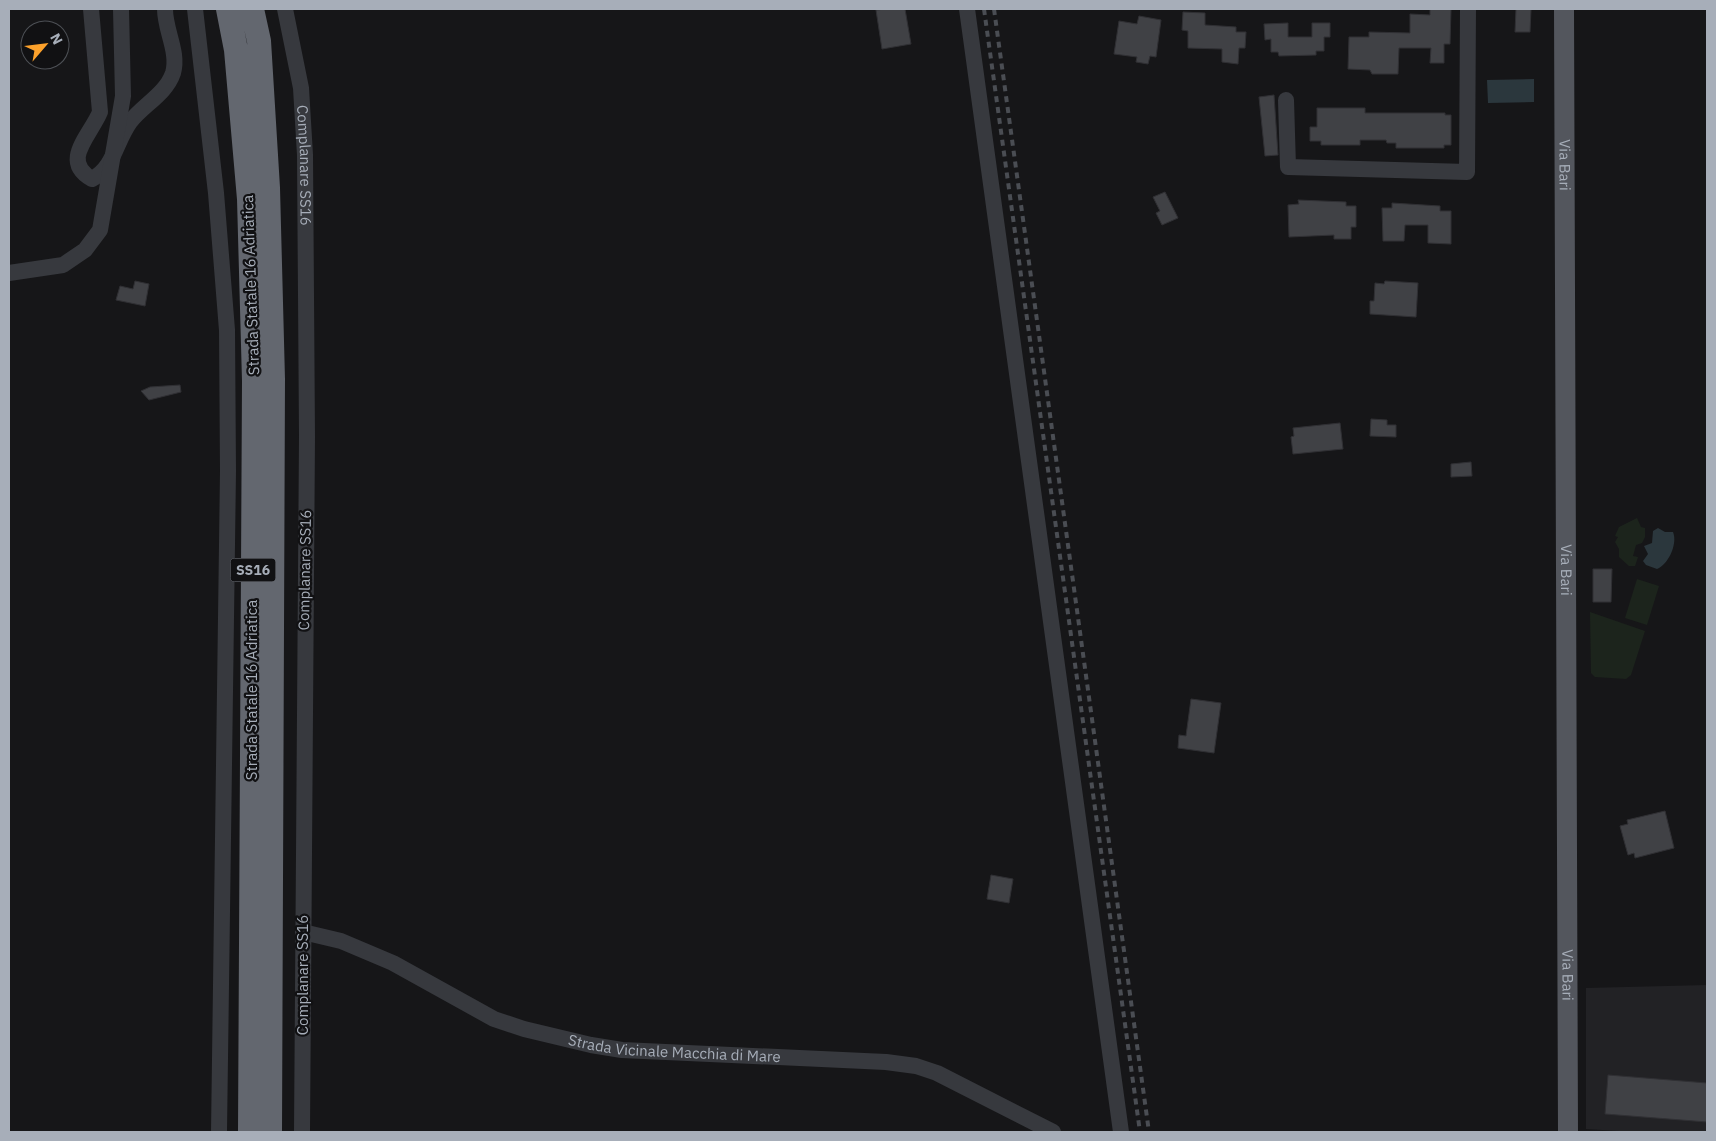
<svg xmlns="http://www.w3.org/2000/svg" width="1716" height="1141" font-family="'IBM Plex Sans',sans-serif">
<style>
.built{fill:#222225}
.green{fill:#1c241c}
.water{fill:#2b373d}
.building{fill:#404145;stroke:#303034}
.lines{fill:none;stroke-linecap:round;stroke-linejoin:round}
.minor{stroke:#37393e;stroke-width:16}
.major{stroke:#53565d;stroke-width:20}
.highway{stroke:#63676f;stroke-width:24}
.rail{stroke:#4a4d53;stroke-width:4;stroke-dasharray:6 5;stroke-linecap:butt}
.labels{text-anchor:middle;stroke-width:4.5;stroke-linejoin:round;paint-order:stroke}
.shield{fill:#111113;stroke:#7a7f87;stroke-width:1}
.shield-label{font-size:14px;font-weight:bold;fill:#a7aeb9}
.street-label{font-size:15px;fill:#a7aeb9;stroke:#111113}
</style>
<rect width="100%" height="100%" fill="#161618"/>
<!-- built -->
<path class="built" d="M 1707,985 L 1707,1132 L 1635,1132 L 1586,1129 L 1586,988 Z"/>
<!-- green -->
<path class="green" d="M 1637,518 L 1641,527 L 1645,528 L 1645,537 L 1642,543 L 1636,545 L 1633,556 L 1638,557 L 1635,566 L 1629,566 L 1619,557 L 1619,549 L 1615,542 L 1618,537 L 1615,536 L 1619,527 Z
M 1637,579 L 1659,586 L 1647,625 L 1625,618 Z
M 1590,612 L 1645,631 L 1631,675 L 1626,679 L 1595,677 L 1591,673 Z"/>
<!-- water -->
<path class="water" d="M 1534,79 L 1534,102 L 1488,103 L 1487,80 Z
M 1658,528 L 1665,532 L 1673,532 C 1678,544 1668,565 1657,569 L 1646,565 L 1643,561 L 1648,554 L 1644,546 L 1652,543 L 1653,531 Z"/>
<!-- building -->
<path class="building" d="M 886,9 L 905,9 L 911,44 L 882,49 L 876,10 Z
M 1430,9 L 1451,9 L 1450,44 L 1444,44 L 1444,63 L 1430,63 L 1431,48 L 1399,48 L 1398,74 L 1372,74 L 1370,70 L 1348,69 L 1349,37 L 1369,37 L 1369,32 L 1410,33 L 1410,14 L 1430,15 Z
M 1516,9 L 1531,9 L 1530,32 L 1515,32 Z
M 1183,12 L 1205,13 L 1205,25 L 1236,27 L 1236,32 L 1246,32 L 1245,48 L 1239,48 L 1238,64 L 1222,62 L 1222,49 L 1188,48 L 1188,31 L 1182,30 Z
M 1139,16 L 1161,20 L 1156,57 L 1150,56 L 1148,64 L 1136,62 L 1137,57 L 1114,54 L 1119,21 L 1137,24 Z
M 1288,23 L 1288,37 L 1312,37 L 1312,23 L 1330,23 L 1330,37 L 1324,37 L 1324,51 L 1316,51 L 1316,55 L 1279,56 L 1278,52 L 1271,52 L 1271,39 L 1265,40 L 1264,24 Z
M 1274,95 L 1278,155 L 1265,156 L 1259,97 Z
M 1317,108 L 1365,108 L 1365,113 L 1445,113 L 1445,115 L 1451,115 L 1451,145 L 1444,145 L 1444,148 L 1396,148 L 1396,143 L 1387,143 L 1386,140 L 1360,140 L 1360,145 L 1321,145 L 1321,141 L 1310,141 L 1310,127 L 1317,127 Z
M 1165,192 L 1178,218 L 1162,225 L 1156,213 L 1160,211 L 1153,197 Z
M 1298,200 L 1346,202 L 1346,206 L 1356,206 L 1356,227 L 1351,227 L 1351,239 L 1334,239 L 1334,235 L 1289,237 L 1288,205 L 1299,204 Z
M 1392,203 L 1440,206 L 1440,211 L 1451,211 L 1451,244 L 1428,243 L 1428,225 L 1405,225 L 1404,241 L 1383,241 L 1382,208 L 1392,208 Z
M 135,281 L 149,284 L 145,306 L 116,300 L 120,286 L 133,289 Z
M 1385,281 L 1418,283 L 1416,317 L 1370,314 L 1370,301 L 1374,301 L 1375,283 L 1384,284 Z
M 180,385 L 181,392 L 149,400 L 141,391 L 150,387 Z
M 1371,419 L 1387,420 L 1387,425 L 1396,425 L 1396,437 L 1370,436 Z
M 1340,423 L 1343,449 L 1293,454 L 1291,437 L 1294,436 L 1293,428 Z
M 1471,462 L 1472,476 L 1451,477 L 1451,464 Z
M 1593,569 L 1612,569 L 1611,602 L 1593,602 Z
M 1191,699 L 1221,703 L 1214,753 L 1178,748 L 1179,735 L 1186,736 Z
M 1665,811 L 1674,848 L 1635,858 L 1634,853 L 1628,855 L 1620,826 L 1628,824 L 1627,820 Z
M 991,875 L 1013,879 L 1009,903 L 987,899 Z
M 1608,1075 L 1707,1083 L 1707,1122 L 1605,1114 Z"/>
<g class="lines">
<!-- minor -->
<g class="minor">
<path d="M 91,9 L 100,112 C 90,136 60,161 92,179 C 114,168 116,141 130,122 C 143,105 166,94 173,73 C 179,52 165,31 165,9"/>
<path d="M 195,9 L 216,193 L 227,330 L 228,471 L 219,1132"/>
<path id="s1" d="M 285,9 L 301,88 L 305,155 L 307,436 L 302,1132"/>
<path d="M 967,9 L 1121,1132"/>
<path d="M 1286,100 L 1288,167 L 1467,172 L 1468,9"/>
<path d="M 9,273 L 63,265 L 85,250 L 100,230 L 123,96 L 121,9"/>
<path id="s2" d="M 303,932 L 341,941 L 393,963 L 494,1019 L 524,1029 L 591,1045 L 622,1050 L 886,1062 L 916,1066 L 937,1073 L 1053,1132"/>
</g>
<!-- major -->
<path class="major" id="s3" d="M 1564,9 L 1568,1132"/>
<!-- highway -->
<path class="highway" d="M 228,9 L 236,50 L 249,199 L 254,381 L 250,1132
M 252,9 L 259,41 L 268,188 L 273,379 L 270,1132"/>
<!-- rail -->
<path class="rail" d="M 984,9 L 1140,1132
M 994,9 L 1149,1132"/>
</g>
<g class="labels">
<!-- shield labels -->
<rect class="shield" x="230.5" y="558.5" width="45" height="23" rx="4"/>
<g class="shield-label">
<text x="253" y="575">SS16</text>
</g>
<!-- street labels -->
<g class="street-label">
<text dy="5" stroke="none"><textPath href="#s1" startOffset="158">Complanare SS16</textPath></text>
<text dy="5" stroke="none"><textPath href="#s3" startOffset="156">Via Bari</textPath></text>
<text transform="translate(251 285) rotate(-92)" y="5">Strada Statale 16 Adriatica</text>
<text transform="translate(305 570) rotate(-89)" y="5">Complanare SS16</text>
<text dy="5" stroke="none"><textPath href="#s3" startOffset="561">Via Bari</textPath></text>
<text transform="translate(252 690) rotate(-90)" y="5">Strada Statale 16 Adriatica</text>
<text transform="translate(303 975) rotate(-90)" y="5">Complanare SS16</text>
<text dy="5" stroke="none"><textPath href="#s3" startOffset="966">Via Bari</textPath></text>
<text dy="5" stroke="none"><textPath href="#s2" startOffset="395">Strada Vicinale Macchia di Mare</textPath></text>
</g>
</g>
<!-- border -->
<rect width="1716" height="1141" fill="none" stroke="#a7aeb9" stroke-width="20"/>
<!-- north arrow -->
<g transform="translate(45 45) rotate(62)"><circle r="24" fill="#111113" stroke="#4d5055"/>
<path d="M0-4L9 19L0 12L-9 19Z" fill="#fca12b"/>
<text y="-8" font-size="14" font-weight="bold" text-anchor="middle" fill="#a7aeb9">N</text>
</g>
</svg>
